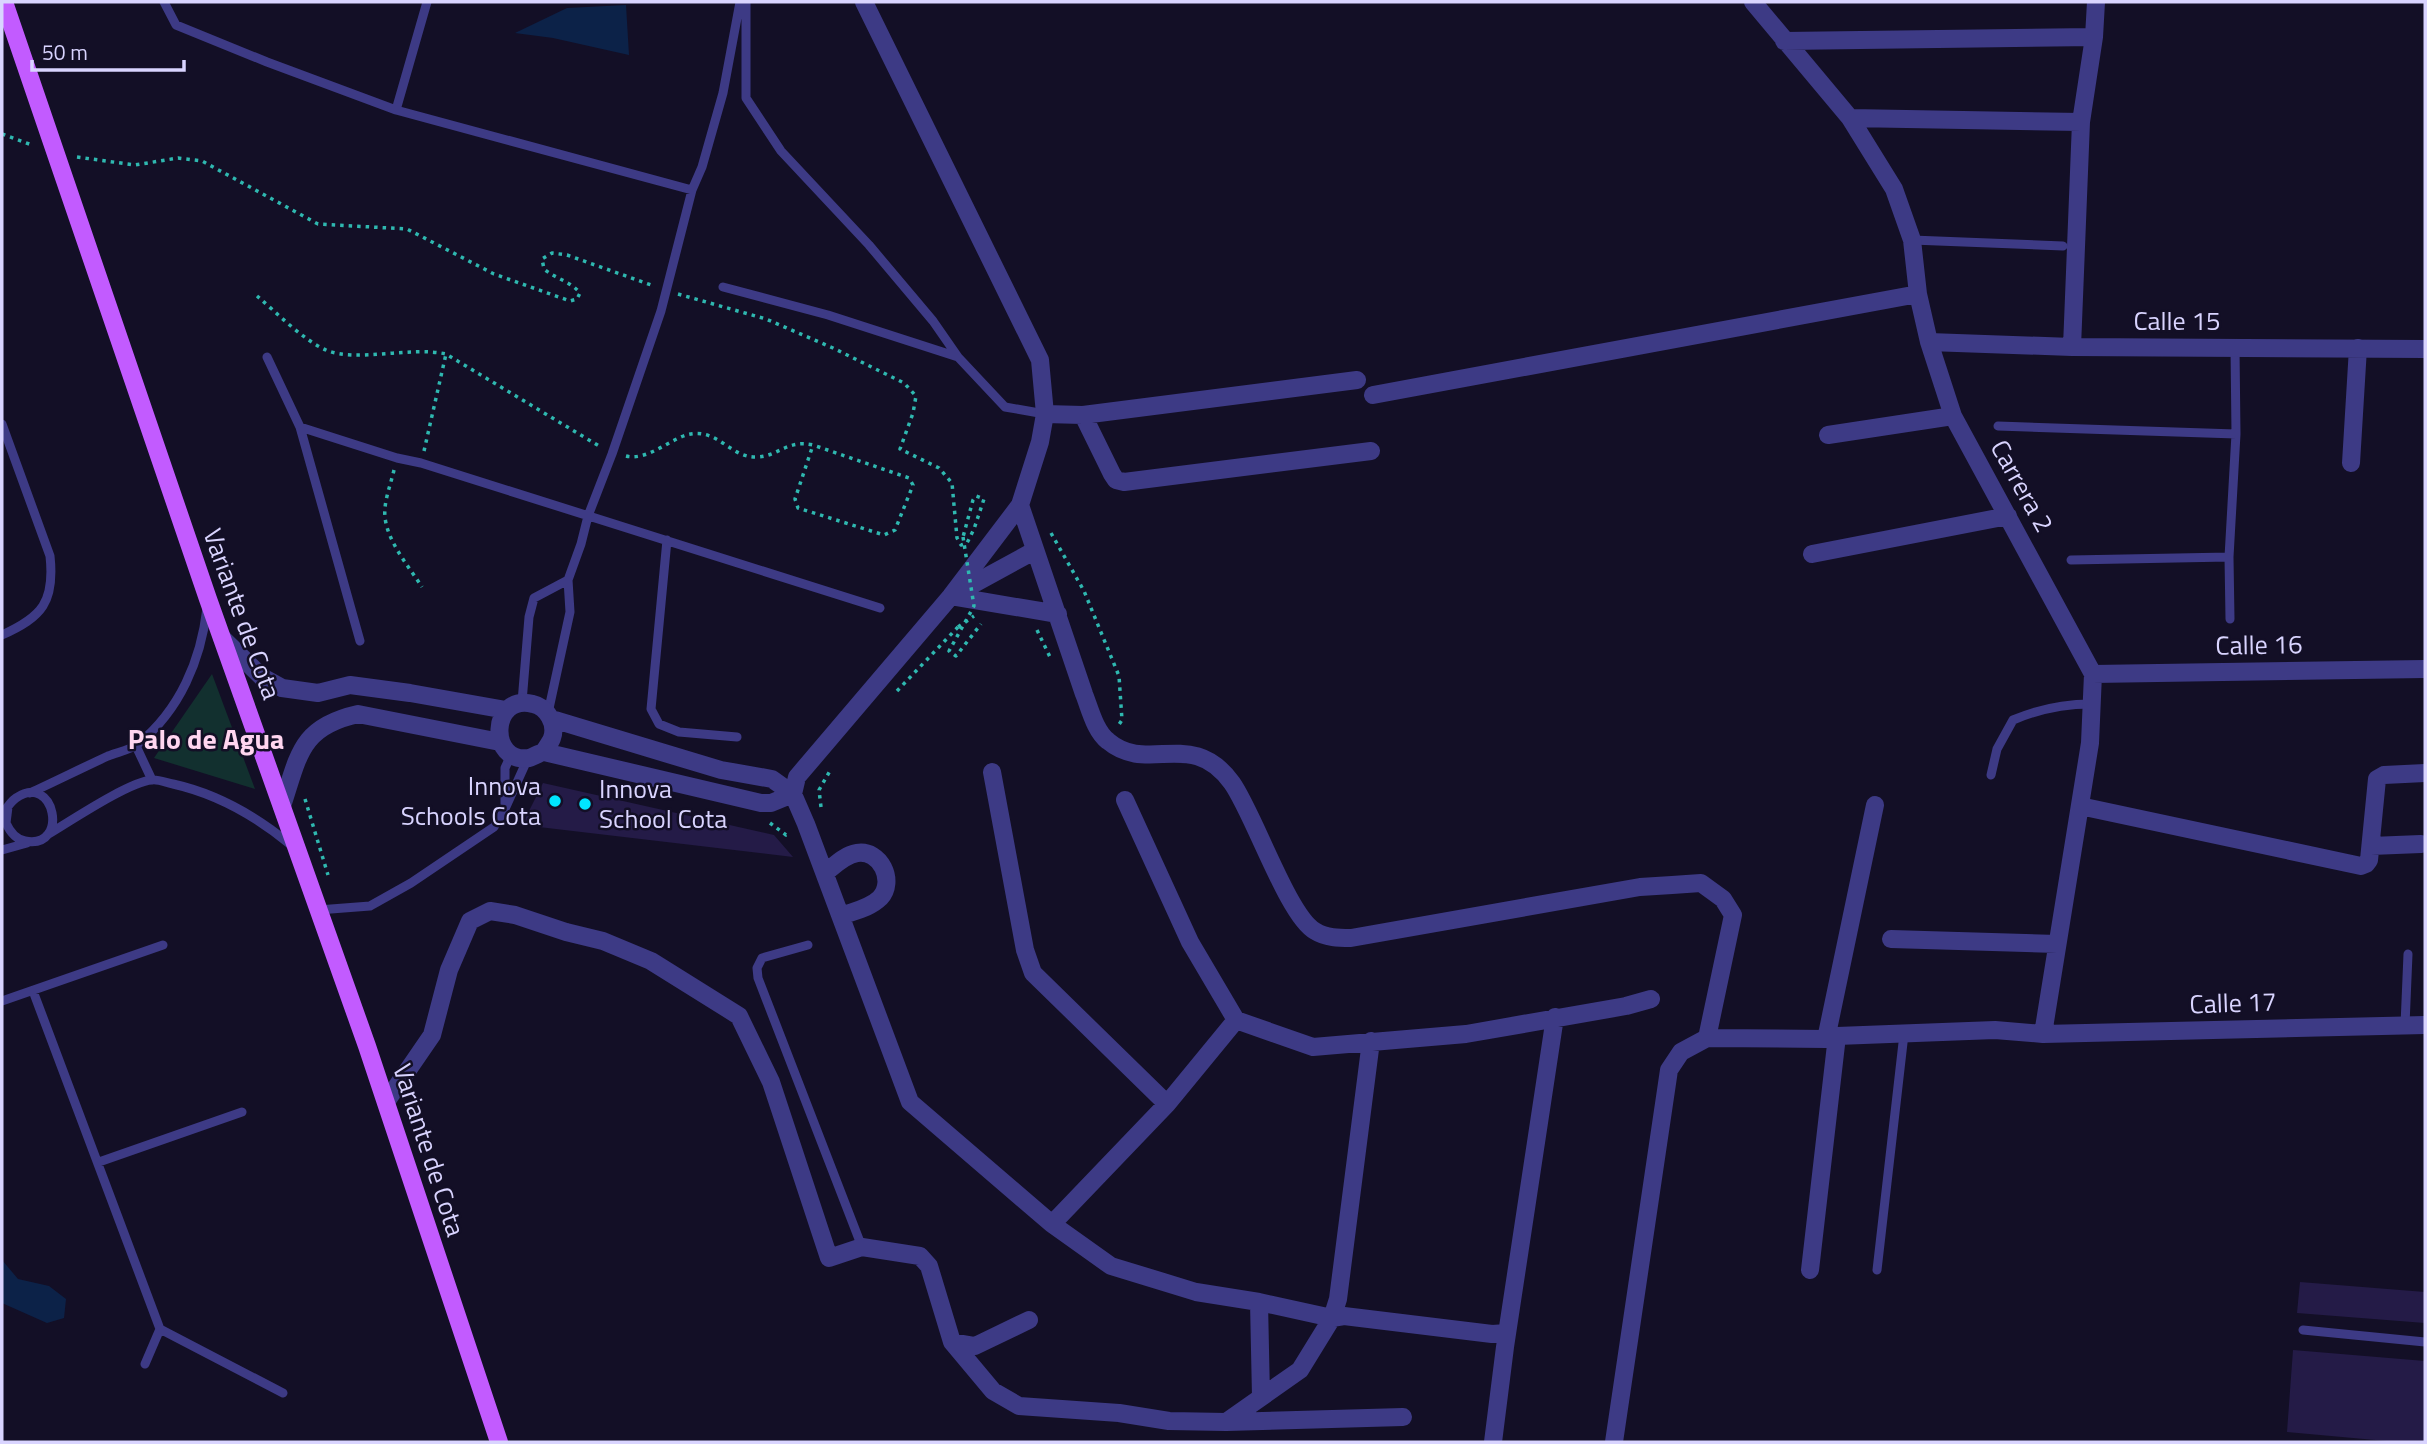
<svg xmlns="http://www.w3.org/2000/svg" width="2427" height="1444" font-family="'Titillium Web',sans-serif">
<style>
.green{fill:#12302f}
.water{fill:#0c2248}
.building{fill:#241b47}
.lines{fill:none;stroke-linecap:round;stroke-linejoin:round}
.path{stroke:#2fb8b0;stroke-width:3.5;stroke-dasharray:3.5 5;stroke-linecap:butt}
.lane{stroke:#3d3a85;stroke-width:9}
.street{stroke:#3d3a85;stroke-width:18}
.primary{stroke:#c25bff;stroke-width:18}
.path-bridge{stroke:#2fb8b0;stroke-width:3.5;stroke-dasharray:3.5 5;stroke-linecap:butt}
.poi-dot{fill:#00e5ff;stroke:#130f26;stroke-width:2.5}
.labels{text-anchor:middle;stroke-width:5;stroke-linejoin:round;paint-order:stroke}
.street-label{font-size:26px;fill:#d9d4ff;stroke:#130f26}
.poi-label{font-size:26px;fill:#d9d4ff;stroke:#130f26;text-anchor:end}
.neighbourhood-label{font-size:28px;font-weight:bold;fill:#ffd6f0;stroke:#130f26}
</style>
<rect width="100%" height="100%" fill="#130f26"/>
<!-- green -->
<path class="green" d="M 212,674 L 255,789 L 154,758 Z"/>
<!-- water -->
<path class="water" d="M 626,5 L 629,55 L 553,38 L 515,33 L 567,8 Z
M 2,1260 L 18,1279 L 49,1286 L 66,1299 L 64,1318 L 47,1323 L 2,1303 Z"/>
<!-- building -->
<path class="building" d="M 543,783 L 774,835 L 793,857 L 522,825 Z
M 2300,1282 L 2425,1292 L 2425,1323 L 2297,1313 Z
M 2293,1350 L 2425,1361 L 2425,1442 L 2397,1442 L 2287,1432 Z"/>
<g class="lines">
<!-- path -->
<path class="path" d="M 2,134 L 32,145
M 77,157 L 135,165 L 178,158 L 202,161 L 318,224 L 407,229 L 494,274 L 570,301 L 577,299 L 580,293 C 570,281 556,279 544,269 L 542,259 L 552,253 L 567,255 L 654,286
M 678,294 L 766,319 L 833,348 L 904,383 L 916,396 L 913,413 L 900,449 L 939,468 L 952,483 L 957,538 L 961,545 L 967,543 L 974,529 L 984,499 L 976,496 L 973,500 L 963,537
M 257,296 C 277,313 303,340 326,350 C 356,363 410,346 446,354 L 599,446
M 424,451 L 446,354
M 626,456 C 646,461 668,441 686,435 C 717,426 730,458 756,457 C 778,457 787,439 813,445 L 909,478 L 913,485 L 895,530 L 884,535 L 798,508 L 795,499 L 813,445
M 394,470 C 391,483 386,496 385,508 C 382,536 408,565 422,587
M 1051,533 L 1084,591 L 1119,676 L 1122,720 L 1118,726
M 1037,630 L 1050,657
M 897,691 L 958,627
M 305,799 L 328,875
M 821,807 L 819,790 L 831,769
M 770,823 L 786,835 L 789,834"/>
<!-- lane -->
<path class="lane" d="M 164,2 L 176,25 L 267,62 L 396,110 L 692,190
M 746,2 L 746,98 L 781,151 L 869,245 L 933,321 L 958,357
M 396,110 L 427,2
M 1912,240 L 2063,246
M 723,287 L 828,315 L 958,357 L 1005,407 L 1045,414
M 267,357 L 300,427 L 360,641
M 2,424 L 50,556 C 55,602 42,617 2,635
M 1998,426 L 2236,434
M 300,427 L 397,458 L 421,463 L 880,608
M 667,540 L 651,709 L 659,724 L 679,732 L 737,737
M 2071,560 L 2229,557
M 2230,619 L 2229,557 L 2236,434 L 2235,348
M 522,702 L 529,617 L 534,598 L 568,580
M 548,713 L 570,612 L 568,580 L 581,544 L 588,516 L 612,454 L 661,311 L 692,190 L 702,167 L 723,93 L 740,2
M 136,746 L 152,780
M 1991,775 L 1997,749 L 2013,720 C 2039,709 2062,704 2091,704
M 30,793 C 56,781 82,768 108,756 C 118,752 130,750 138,744 C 180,710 201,660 207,608
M 505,804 L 505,768 L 511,755
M 2,815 C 6,809 10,802 16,798 C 55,771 70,850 25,841 C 15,839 10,832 6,823 L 8,807
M 47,835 C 69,822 130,781 152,780 C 158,779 167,783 173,784 C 218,794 256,816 291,845
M 2,850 L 27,843
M 318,910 L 370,906 L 411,883 L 494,827 L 505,809 L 528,758
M 808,945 L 762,958 L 757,968 L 758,978 L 862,1247
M 33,991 L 160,1329 L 283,1393
M 2,1001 L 163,945
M 2405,1025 L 2408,954
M 99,1162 L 242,1112
M 1877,1270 L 1904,1034
M 2303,1330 L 2425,1342
M 145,1364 L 160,1329"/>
<!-- street -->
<path class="street" d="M 864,2 L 1040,360 L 1045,414 L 1040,442 L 1020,505 L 1084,694 C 1090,709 1095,731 1108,741 C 1148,775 1192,727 1232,783 C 1254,814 1288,916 1315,931 C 1326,938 1339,938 1351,938 L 1640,887 L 1672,885 L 1701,883 L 1723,899 L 1733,915 L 1707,1038
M 1753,2 L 1850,118 L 1894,189 L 1912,240 L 1918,294 L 1929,342 L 1953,416 L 2093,674 L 2090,743 L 2043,1034
M 1784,41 L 2094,37
M 1850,118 L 2081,122
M 1929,342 L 2072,347 L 2425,349
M 2072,347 L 2081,122 L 2094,37 L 2096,2
M 1373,395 L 1918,294
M 1045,414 L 1083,415 L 1112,474 L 1116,480 L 1124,482 L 1371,451
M 1083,415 L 1357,380
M 1828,435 L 1953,416
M 2351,463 L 2358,348
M 1812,554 L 2008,516
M 957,593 L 1034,551
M 951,596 L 1058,614
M 222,638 L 262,677 L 282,688 L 318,693 L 350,685 L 410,693 L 506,710
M 2093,674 L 2425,669
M 552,719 L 721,770 L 772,779 L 793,794 L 806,824 L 910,1102 L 1052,1224 L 1111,1266 L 1196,1292 L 1259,1302 L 1332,1318 L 1338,1299 L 1371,1041
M 544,752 C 546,747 551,742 552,738 C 557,724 547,707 533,704 C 490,693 488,764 529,758 C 533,757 539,753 544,752 L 761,803 L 771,803 L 793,794
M 992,772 L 1025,950 L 1033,973 L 1167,1104
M 793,794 L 797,777 L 951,596 L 1020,505
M 1125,800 L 1190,942 L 1236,1020 L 1313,1047 L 1466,1034 L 1626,1006 L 1651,999
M 282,806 C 299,755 300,727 358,714 L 500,742
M 2080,806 L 2361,866 L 2366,864 L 2369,860 L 2377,779 L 2384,775 L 2425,773
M 2371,846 L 2421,844
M 825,873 C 834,866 844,855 857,853 C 880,849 896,881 880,898 C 870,908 854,911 841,916
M 1891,939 L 2057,944
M 1826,1039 L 1875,805
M 386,1102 L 432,1035 L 449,970 L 470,921 L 490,911 L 515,915 L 566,932 L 603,941 L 651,961 L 739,1016 L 771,1082 L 829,1258 L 862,1247 L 920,1256 L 929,1266 L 952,1342 L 975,1346 L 1029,1320
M 1052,1224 L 1167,1104 L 1236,1020
M 1810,1270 L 1837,1036
M 1259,1302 L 1261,1397
M 952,1342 L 993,1391 L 1019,1406 L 1119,1413 L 1169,1421 L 1226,1422 L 1403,1417
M 1226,1422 L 1300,1370 L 1332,1318 L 1344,1316 L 1492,1334 L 1507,1333
M 1493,1442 L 1505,1347 L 1555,1017
M 1614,1442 L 1669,1070 L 1681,1052 L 1707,1038 L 1826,1039 L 1837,1036 L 1995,1030 L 2043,1034 L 2425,1025"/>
<!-- primary -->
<path class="primary" d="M 4,2 L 208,599 L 367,1046 L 499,1442"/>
<!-- path-bridge -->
<path class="path-bridge" d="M 963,537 L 974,606 L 949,651 L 956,656 L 981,624
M 958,627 L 974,616"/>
</g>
<!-- markers -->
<g class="poi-dot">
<circle cx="555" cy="801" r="7"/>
<circle cx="585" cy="804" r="7"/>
</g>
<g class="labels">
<!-- street labels -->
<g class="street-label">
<text x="2177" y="330">Calle 15</text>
<text transform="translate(2022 486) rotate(61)" y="9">Carrera 2</text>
<text transform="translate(242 614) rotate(70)" y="9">Variante de Cota</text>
<text transform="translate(2259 645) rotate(-1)" y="9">Calle 16</text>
<text transform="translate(2233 1003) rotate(-2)" y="9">Calle 17</text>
<text transform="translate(429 1150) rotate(72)" y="9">Variante de Cota</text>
</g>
<!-- poi labels -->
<g class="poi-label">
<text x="541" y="795">Innova<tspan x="541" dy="30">Schools Cota</tspan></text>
<text x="599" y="798" text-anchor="start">Innova<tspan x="599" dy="30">School Cota</tspan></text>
</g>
<!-- neighbourhood labels -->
<g class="neighbourhood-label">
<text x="206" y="749">Palo de Agua</text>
</g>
</g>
<!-- border -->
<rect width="2427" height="1444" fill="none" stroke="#d9d4ff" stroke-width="7"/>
<!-- scale -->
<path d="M32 60v10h152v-10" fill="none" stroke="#d9d4ff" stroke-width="3.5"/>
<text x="42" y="60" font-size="21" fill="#d9d4ff" stroke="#130f26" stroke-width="5" paint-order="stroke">50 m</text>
</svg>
